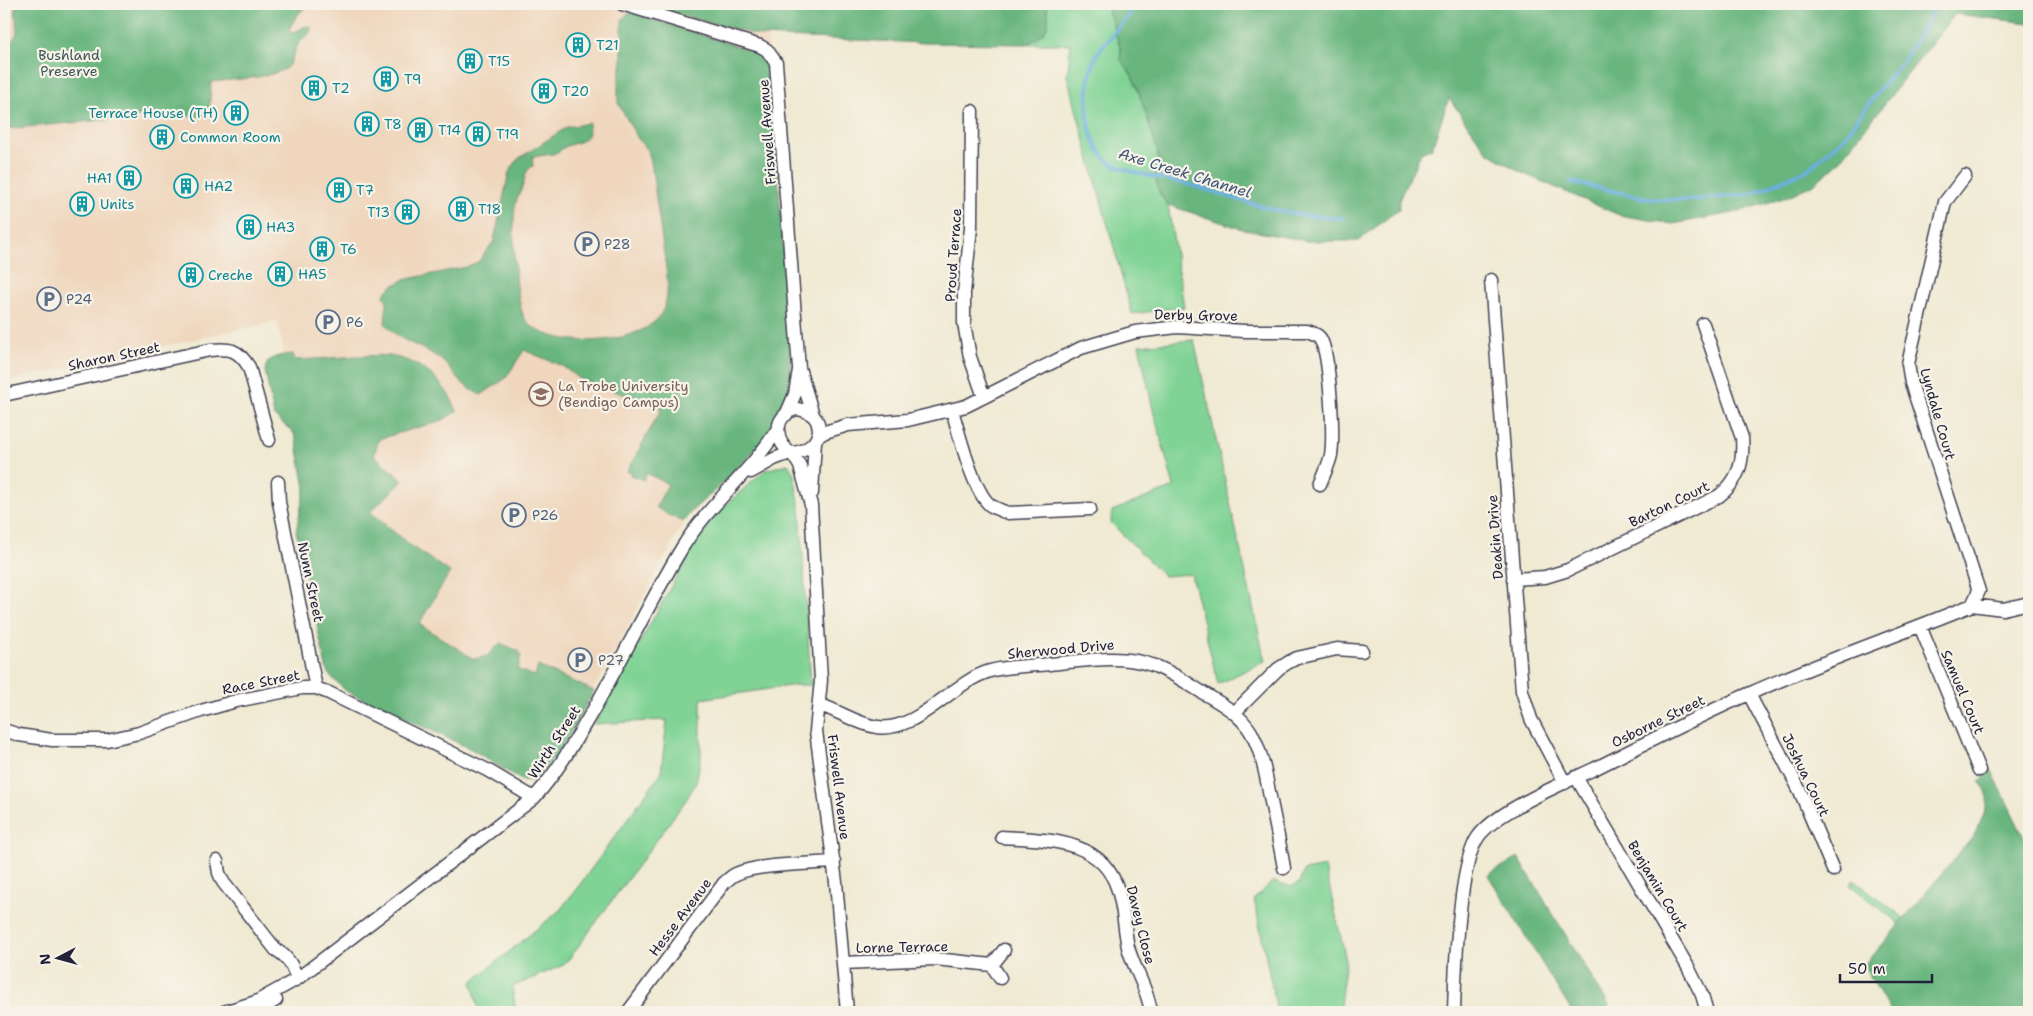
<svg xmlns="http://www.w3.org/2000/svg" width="2033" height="1016" font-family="'Shantell Sans',sans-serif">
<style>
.built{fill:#efd6bc}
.green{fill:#80d395;stroke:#517a68}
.forest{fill:#68b57e;stroke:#456c5c}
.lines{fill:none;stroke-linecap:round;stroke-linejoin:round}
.stream{stroke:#6aafe0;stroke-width:4}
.minor-casing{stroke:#414052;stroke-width:15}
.minor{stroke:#fff;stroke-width:12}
.labels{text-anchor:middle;stroke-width:4.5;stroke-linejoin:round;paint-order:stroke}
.culture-label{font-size:14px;fill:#0d838f;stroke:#f7f3e8;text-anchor:start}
.park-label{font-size:14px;fill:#3e5756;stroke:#f7f3e8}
.street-label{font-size:14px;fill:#22223b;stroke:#f7f3e8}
.service-label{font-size:14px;fill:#4e5e75;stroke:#f7f3e8;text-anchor:start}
.education-label{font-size:14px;fill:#785e54;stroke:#f7f3e8;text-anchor:start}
.water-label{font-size:15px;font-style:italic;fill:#3b5375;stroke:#f7f3e8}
</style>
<rect width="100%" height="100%" fill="#f7f3e8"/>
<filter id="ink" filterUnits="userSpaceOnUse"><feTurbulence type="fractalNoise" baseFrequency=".02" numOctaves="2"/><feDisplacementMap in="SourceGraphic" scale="10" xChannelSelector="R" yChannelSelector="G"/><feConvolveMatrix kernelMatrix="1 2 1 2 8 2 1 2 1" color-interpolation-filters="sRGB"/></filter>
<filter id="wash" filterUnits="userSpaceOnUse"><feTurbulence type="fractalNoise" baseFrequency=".0096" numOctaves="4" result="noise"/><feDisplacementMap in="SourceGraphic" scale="20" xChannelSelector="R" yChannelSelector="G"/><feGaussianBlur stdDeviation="1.12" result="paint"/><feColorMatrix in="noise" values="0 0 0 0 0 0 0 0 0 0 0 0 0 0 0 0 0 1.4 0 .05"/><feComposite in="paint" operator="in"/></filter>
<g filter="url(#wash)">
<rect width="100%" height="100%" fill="#f0ead3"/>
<!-- built -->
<path class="built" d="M 4,4 L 663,4 L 661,10 L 767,36 L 772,81 L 791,374 L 756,451 L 686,518 L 575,725 L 561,749 L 535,781 L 521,780 L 473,750 L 457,742 L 307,459 L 277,321 L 4,382 Z"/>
<!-- green -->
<path class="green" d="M 1046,4 L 1106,4 L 1121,50 C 1118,62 1126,64 1131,74 C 1142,97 1150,127 1158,152 C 1159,160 1156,165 1156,172 C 1155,184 1161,197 1168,205 L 1184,307 L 1132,314 L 1067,76 L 1071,44 L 1025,44 C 1046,37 1052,25 1046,4 Z
M 1194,340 L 1265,661 L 1218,684 L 1191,574 L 1164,576 L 1111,523 L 1112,511 L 1174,487 L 1153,410 L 1139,345 Z
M 788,464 L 794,474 L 800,508 L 811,685 L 796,685 L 701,699 L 701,757 L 696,783 L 686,800 L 569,959 L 561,966 L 512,987 L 516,1012 L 479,1012 L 472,982 L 560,910 L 581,883 L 661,773 L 667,720 L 594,724 L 704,528 L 721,509 L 765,470 Z
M 1325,867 L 1346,960 L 1339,1012 L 1277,1012 L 1254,899 L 1273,881 L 1282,885 L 1288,885 L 1290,887 L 1299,883 L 1304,871 Z
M 1854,880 L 1904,918 L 1900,924 L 1850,885 Z"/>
<!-- forest -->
<path class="forest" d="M 15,4 L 312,4 C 299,9 294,20 288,32 L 294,33 L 305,26 L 311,27 C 311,37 302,38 298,45 C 293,51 293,61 288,66 C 279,78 226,80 211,82 L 209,116 L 137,117 L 4,129 L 4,52 L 17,34 Z
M 663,4 L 1046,4 C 1052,25 1046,37 1025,44 L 925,43 L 760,36 L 661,10 Z
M 1106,4 L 2029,4 L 2029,23 L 1955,14 L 1839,162 L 1814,184 L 1784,198 L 1733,213 L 1673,224 L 1619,215 L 1520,172 L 1487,152 L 1449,98 L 1432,148 L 1421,153 L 1399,200 L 1399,209 L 1358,241 L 1306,241 L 1242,229 L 1168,205 C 1149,183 1159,176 1158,152 C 1149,127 1143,98 1131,74 C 1126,64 1118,62 1121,50 Z
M 628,13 L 632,13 L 756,52 L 768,61 L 772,81 L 791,374 C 787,426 746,460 711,494 C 702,502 690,511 684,521 L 668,515 L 656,507 L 668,484 L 646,473 L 644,480 L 630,475 L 631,473 L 627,471 L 662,408 L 580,379 L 562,366 L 524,350 L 506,378 L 481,395 C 472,391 462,384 456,376 C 450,370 447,364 440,359 C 422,345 399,343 385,323 L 387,301 L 384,296 C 387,288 396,284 403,280 L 466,267 L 478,262 L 494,241 L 509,172 L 518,159 L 567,127 L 589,123 C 591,149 569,138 558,153 L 532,157 L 533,166 C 526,170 526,174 524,181 C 522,190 517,197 515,206 C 512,227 514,307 527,322 C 552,349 635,346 658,318 C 668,306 668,290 667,275 L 651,162 L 648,152 L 637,137 L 618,103 L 618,87 L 622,61 L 622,20 Z
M 293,354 L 295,360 C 315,359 336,358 357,356 C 369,356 383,354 395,357 C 423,362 447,385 457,411 L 443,420 L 379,439 L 374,455 L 403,481 L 370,512 L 412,547 L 450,572 L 419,624 L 474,659 L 487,656 L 500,643 L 519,651 L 518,654 L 521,655 L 518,670 L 535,676 L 538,666 L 594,691 L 561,749 L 535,781 L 521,780 L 473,750 L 346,691 L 329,675 L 326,667 L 296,531 L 305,488 L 296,439 L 293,432 L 274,416 L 265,371 C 266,356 281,355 293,354 Z
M 1991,769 L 2028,846 L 2029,845 L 2029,1012 L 1891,1012 L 1864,966 L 1973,837 C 1979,825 1991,805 1986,791 C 1985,788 1981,784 1979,782 Z
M 1518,857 L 1613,1012 L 1572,1012 L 1488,875 Z"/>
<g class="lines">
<!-- stream -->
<path class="stream" d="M 1138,4 C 1128,14 1121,25 1112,36 C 1107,42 1101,47 1097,54 C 1083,83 1081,142 1111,163 C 1129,174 1173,180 1195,186 C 1244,201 1291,219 1343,218
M 2016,4 L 2029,5
M 1571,182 L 1650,199 L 1695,200 L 1751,194 L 1807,170 L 1843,139 L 1879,90 L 1906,57 L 1937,4"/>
</g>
</g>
<g filter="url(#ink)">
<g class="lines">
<!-- minor casing -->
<g class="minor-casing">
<path id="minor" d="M 622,4 L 760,46 L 767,50 L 776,63 L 797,343 L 799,368 L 813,415
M 972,111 L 971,228 L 964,293 L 964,323 L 970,357 L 984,397
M 1965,176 L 1945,202 L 1908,364 L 1911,383 L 1979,591 L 1972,605
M 1491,280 L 1522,691 L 1531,719 L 1565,783
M 4,395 L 210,350 C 230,348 238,349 249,367 L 269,440
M 797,409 C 830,413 824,452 790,453 C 773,439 774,414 797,409 Z
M 952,410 C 959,433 973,491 990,505 C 996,509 1002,511 1008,513 L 1090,509
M 786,415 L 795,394 L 799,370
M 817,437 L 825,432 L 848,425 L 908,420 L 966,406 L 1081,348 L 1135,332 L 1177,327 L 1244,331 L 1307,331 C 1312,333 1317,334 1320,338 C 1330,353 1334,435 1331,455 C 1329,465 1324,474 1320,484
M 792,453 L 800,466 L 811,505 L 821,680 L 816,731 L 836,882 L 847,1012
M 751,472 L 774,459 L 790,453
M 278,482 L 279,502 L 316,688
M 812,493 L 815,441
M 1513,579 L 1545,577 L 1568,570 L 1719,496 C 1738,481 1744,463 1742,438 L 1703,324
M 1920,626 L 1979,770
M 1749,694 L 1800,791 L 1833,870
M 820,705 C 839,711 857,724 877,727 C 917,733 952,682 990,671 C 1010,666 1030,666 1050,664 C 1084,661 1120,654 1152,665 C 1171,671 1188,684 1205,694 C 1222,704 1240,714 1251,732 C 1262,753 1266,775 1270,797 C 1275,821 1280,845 1284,868
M 1234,713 L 1278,669 L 1289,662 L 1297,658 L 1337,649 L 1362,651
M 4,730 L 19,735 L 52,740 L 107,740 L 139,733 L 201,711 L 236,701 L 302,688 L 316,688 L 329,693 L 487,770 L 534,798
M 1576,777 L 1688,967 L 1702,995 L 1707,1012
M 1002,837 C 1046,840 1102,838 1118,890 C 1124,909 1124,928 1128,947 C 1134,970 1148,989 1151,1012
M 217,861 L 219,873 L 223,882 L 276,950 C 288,956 293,967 297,979
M 843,963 L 935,959 L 992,965
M 1000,978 L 992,965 L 1004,950
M 224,1012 L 256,1002 L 297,979 L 534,798 C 559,770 576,739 595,707 C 625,654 651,599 682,548 C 709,504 750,473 777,430
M 257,1012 L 276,1000
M 628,1012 L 724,883 C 728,880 731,876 736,874 C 757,864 809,864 834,862
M 1454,1012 C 1455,975 1458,866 1478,837 C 1496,811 1564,783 1594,769 C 1646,743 1698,716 1751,693 C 1823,661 1899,635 1972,605 L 2003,609 L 2029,603"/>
</g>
<!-- minor -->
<use href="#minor" class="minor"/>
</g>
</g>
<!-- icons -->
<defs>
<g id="building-ring" transform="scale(1.25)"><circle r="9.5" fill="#f7f3e8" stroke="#0f9aa8" stroke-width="1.5"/><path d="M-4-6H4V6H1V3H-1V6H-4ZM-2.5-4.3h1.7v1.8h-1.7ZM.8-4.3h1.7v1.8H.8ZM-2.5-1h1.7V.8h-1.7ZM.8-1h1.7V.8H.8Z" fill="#0f9aa8"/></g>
<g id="parking-ring" transform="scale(1.25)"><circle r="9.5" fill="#f7f3e8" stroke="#5c6f8a" stroke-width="1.5"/><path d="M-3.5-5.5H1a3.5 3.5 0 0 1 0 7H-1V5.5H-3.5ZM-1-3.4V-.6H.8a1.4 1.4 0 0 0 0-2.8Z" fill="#5c6f8a"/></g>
<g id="university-ring" transform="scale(1.25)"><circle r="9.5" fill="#f7f3e8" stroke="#8d6e63" stroke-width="1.5"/><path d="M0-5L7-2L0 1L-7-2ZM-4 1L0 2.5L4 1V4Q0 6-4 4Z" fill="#8d6e63"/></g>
</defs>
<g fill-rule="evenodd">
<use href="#building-ring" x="578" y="45"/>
<use href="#building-ring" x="470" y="61"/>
<use href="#building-ring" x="386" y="79"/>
<use href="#building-ring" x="314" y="88"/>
<use href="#building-ring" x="544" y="91"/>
<use href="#building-ring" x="236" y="113"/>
<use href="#building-ring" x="367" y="124"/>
<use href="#building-ring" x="420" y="130"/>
<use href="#building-ring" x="478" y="134"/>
<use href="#building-ring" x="162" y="137"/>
<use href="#building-ring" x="129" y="178"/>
<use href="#building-ring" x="186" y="186"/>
<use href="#building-ring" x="339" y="190"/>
<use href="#building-ring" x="82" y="204"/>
<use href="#building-ring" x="461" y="209"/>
<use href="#building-ring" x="407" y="212"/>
<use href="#building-ring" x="249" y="227"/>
<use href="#parking-ring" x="587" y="244"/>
<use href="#building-ring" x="322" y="249"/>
<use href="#building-ring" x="280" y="274"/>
<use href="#building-ring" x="191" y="275"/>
<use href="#parking-ring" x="49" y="299"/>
<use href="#parking-ring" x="328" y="322"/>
<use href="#university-ring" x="541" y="394"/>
<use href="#parking-ring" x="514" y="515"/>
<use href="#parking-ring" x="580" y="660"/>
</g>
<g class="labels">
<!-- culture labels -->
<g class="culture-label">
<text x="596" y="50">T21</text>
<text x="488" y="66">T15</text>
<text x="404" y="84">T9</text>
<text x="332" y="93">T2</text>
<text x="562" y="96">T20</text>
<text x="218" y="118" text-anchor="end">Terrace House (TH)</text>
<text x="384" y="129">T8</text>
<text x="438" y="135">T14</text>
<text x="496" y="139">T19</text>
<text x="180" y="142">Common Room</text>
<text x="112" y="183" text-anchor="end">HA1</text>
<text x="204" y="191">HA2</text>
<text x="356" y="195">T7</text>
<text x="100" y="209">Units</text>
<text x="478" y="214">T18</text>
<text x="390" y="217" text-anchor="end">T13</text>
<text x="266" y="232">HA3</text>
<text x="340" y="254">T6</text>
<text x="298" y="279">HA5</text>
<text x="208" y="280">Creche</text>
</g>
<!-- park labels -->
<g class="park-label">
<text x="69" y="60">Bushland<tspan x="69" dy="16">Preserve</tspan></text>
</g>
<!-- street labels -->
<g class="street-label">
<text transform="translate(767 132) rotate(-94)" y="5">Friswell Avenue</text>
<text transform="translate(953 255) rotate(-86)" y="5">Proud Terrace</text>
<text transform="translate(1196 315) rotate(1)" y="5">Derby Grove</text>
<text transform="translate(114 356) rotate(-12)" y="5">Sharon Street</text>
<text transform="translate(1938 414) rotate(74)" y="5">Lyndale Court</text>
<text transform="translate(1669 504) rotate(-26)" y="5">Barton Court</text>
<text transform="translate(1495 537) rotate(-94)" y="5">Deakin Drive</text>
<text transform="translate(311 582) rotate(78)" y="5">Nunn Street</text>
<text transform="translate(1061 649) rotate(-5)" y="5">Sherwood Drive</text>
<text transform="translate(261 682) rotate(-11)" y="5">Race Street</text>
<text transform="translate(1963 692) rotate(67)" y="5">Samuel Court</text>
<text transform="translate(1658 721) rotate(-26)" y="5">Osborne Street</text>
<text transform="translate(554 742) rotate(-57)" y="5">Wirth Street</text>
<text transform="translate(1806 775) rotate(64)" y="5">Joshua Court</text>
<text transform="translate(839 787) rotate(83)" y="5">Friswell Avenue</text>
<text transform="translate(1658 886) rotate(59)" y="5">Benjamin Court</text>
<text transform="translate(680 917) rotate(-53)" y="5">Hesse Avenue</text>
<text transform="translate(1141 925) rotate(76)" y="5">Davey Close</text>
<text transform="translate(902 947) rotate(-1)" y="5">Lorne Terrace</text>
</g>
<!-- service labels -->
<g class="service-label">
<text x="604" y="249">P28</text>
<text x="66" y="304">P24</text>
<text x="346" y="327">P6</text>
<text x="532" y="520">P26</text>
<text x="598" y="665">P27</text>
</g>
<!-- education labels -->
<g class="education-label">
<text x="558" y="391">La Trobe University<tspan x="558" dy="16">(Bendigo Campus)</tspan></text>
</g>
<!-- water labels -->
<g class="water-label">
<text transform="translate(1185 173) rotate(17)" y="5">Axe Creek Channel</text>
</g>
</g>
<!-- margin -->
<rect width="2033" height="1016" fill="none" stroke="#f7f3e8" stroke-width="20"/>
<!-- north arrow -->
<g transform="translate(58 958) rotate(264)" stroke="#f7f3e8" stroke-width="4" paint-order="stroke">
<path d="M0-4L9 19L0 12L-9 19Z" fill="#22223b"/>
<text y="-8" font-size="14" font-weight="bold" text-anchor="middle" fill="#22223b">N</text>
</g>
<!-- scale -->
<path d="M1840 974v8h92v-8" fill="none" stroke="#22223b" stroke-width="2.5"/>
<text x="1848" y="974" font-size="15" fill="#22223b" stroke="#f7f3e8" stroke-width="4" paint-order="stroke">50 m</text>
</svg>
